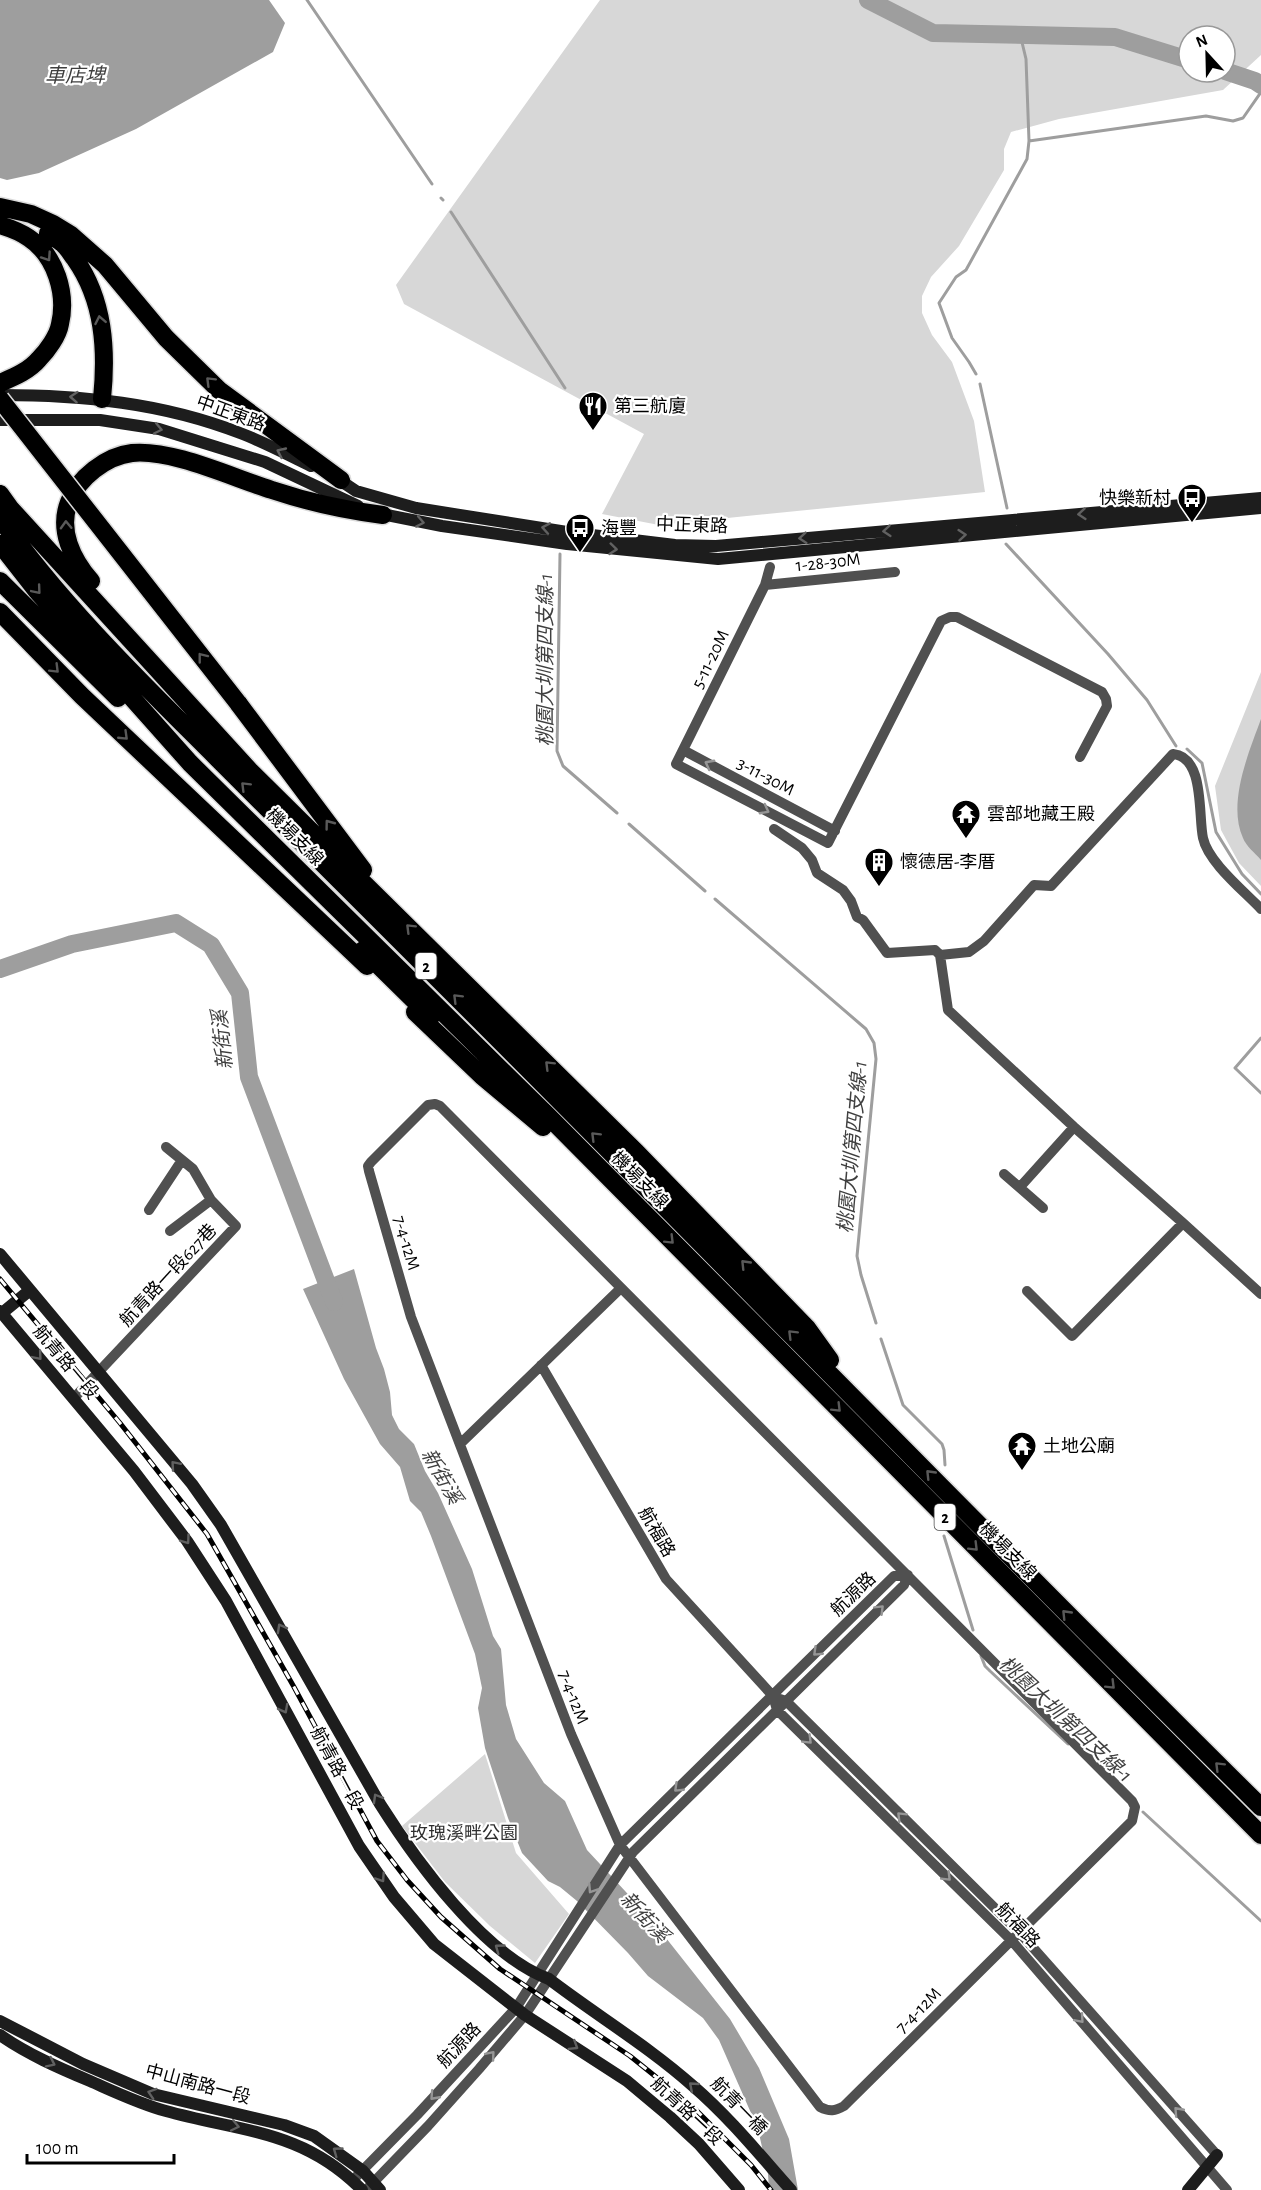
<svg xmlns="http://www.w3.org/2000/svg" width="1261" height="2190" font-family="'Alegreya Sans','Noto Sans TC',sans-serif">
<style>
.green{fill:#d7d7d7;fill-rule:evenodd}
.water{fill:#9e9e9e}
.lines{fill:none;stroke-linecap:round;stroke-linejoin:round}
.stream{stroke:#9e9e9e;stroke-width:3}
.river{stroke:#9e9e9e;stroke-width:18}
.highway-casing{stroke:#dbdbdb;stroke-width:21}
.street{stroke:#505050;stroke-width:10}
.secondary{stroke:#1d1d1d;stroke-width:12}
.highway{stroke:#000;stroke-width:18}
.rail-casing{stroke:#000;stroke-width:5}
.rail{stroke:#fff;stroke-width:3;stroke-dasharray:9;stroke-linecap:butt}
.highway-bridge-casing{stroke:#dbdbdb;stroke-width:21;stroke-linecap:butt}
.highway-bridge{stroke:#000;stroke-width:18}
.oneway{stroke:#595959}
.oneway2{stroke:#616161}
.oneway3{stroke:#969696}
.labels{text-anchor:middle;stroke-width:4.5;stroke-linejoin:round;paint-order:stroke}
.shield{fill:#fff;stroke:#4c4c4c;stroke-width:1.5}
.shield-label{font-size:16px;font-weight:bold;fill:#000}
.poi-label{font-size:18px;fill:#000;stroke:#fff;text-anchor:start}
.street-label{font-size:18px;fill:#000;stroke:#fff}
.park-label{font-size:18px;fill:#2e2e2e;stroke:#fff}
.water-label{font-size:20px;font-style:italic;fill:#3f3f3f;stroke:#fff}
</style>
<rect width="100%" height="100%" fill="#fff"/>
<!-- green -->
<path class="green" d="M 600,0 L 1261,0 L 1261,55 L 1223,90 L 1059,119 L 1011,132 L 1004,149 L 1004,170 L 959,246 L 931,277 L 922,296 L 922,313 L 932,335 L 952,362 L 974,421 L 985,492 L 659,525 L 602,514 L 644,434 L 404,304 L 396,285 ZM 1189,36 L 1225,36 L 1225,72 L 1189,72 Z
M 1261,672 L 1261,886 L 1239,863 L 1221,830 L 1215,786 Z
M 485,1754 L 516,1853 L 569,1914 L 535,1963 L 490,1926 L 445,1882 L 402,1826 Z"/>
<!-- water -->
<path class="water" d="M 0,0 L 269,0 L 285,23 L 273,52 L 136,129 L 39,173 L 7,180 L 0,178 Z
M 1261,719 L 1261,860 C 1255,853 1246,846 1243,838 C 1227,803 1249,752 1261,719 Z
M 354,1269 L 376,1348 L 384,1369 L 390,1392 L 392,1415 L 399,1429 L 414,1444 L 425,1471 L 438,1493 L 472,1569 L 493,1636 L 501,1649 L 506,1705 L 516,1739 L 544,1783 L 565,1801 L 587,1850 L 651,1919 L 730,2019 L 759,2068 L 789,2139 L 798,2190 L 769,2190 L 768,2174 L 758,2129 L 719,2040 L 703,2018 L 648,1976 L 628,1953 L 577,1901 L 560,1887 L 548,1881 L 522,1853 L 508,1818 L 485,1748 L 478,1708 L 482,1688 L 475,1654 L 431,1536 L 421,1512 L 410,1501 L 400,1467 L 380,1444 L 344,1379 L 303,1289 Z"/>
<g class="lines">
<!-- stream -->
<path class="stream" d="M 307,0 L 432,184
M 1029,141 L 1206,116 L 1233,121 L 1243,118 L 1261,92
M 441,198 L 443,200
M 451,212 L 565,388
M 976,374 L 969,362 L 952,338 L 939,303 L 956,277 L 966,270 L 1027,159 L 1029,141 L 1026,59 L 1020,34
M 980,384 L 1007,508
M 1006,544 L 1108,654 L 1147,700 L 1176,746
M 560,554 L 557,751 L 563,766 L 617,813
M 1187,749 L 1202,763 L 1216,832 L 1242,874 L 1261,894
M 629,824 L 705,891
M 715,899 L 866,1029 L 874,1043 L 876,1059 L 857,1256 L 861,1275 L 876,1323
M 1261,1038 L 1235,1068 L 1261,1093
M 881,1339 L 903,1405 L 942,1444 L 944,1450 L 945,1465
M 944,1536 L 973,1630
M 981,1656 L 985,1666 L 990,1671 L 1068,1744
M 1143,1812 L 1261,1921"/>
<!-- river -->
<path class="river" d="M 868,0 L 933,33 L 1115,37 L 1189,60
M 1225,71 L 1255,81 L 1261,85
M 0,969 L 72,944 L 176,923 L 211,945 L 240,993 L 249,1077 L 334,1302"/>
<!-- highway casing -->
<g class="highway-casing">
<path id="highway" d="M 0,207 L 31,214 L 53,224 L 71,235 L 105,265 L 166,338 L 219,390 L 341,480
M 0,225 C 10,228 21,232 29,238 C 56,256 67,294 60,324 C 58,336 47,351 39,359 C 29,371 14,377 0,383
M 48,233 C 53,237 59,240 63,244 C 68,248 71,254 75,259 C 104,300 107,350 102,399
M 0,494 L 10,508 L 251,772 L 636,1152 L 807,1328 L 830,1360
M 0,518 C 61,604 137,678 212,753 C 298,839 383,924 469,1010 C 734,1275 995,1544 1261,1807
M 0,544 L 36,590 L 190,763 L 547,1115 L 1261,1835
M 0,581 L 118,698
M 91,581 C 72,559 58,530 69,502 C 78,478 106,456 132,453 C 173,449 233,478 272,490 C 311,503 343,510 383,515
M 0,612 L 82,696 L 367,966
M 238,703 L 363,870
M 363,950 L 431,1017
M 415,1012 L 482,1076 L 543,1127"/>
</g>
<!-- street -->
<path class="street" d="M 770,567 L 765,585 L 676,764 L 828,843 L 941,621 L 950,617 L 957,617 L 1102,692 L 1106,699 L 1107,706 L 1080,757
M 765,585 L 895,572
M 683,750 L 835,831
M 774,829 L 802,848 L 812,860 L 817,873 L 843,890 L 851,901 L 857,917 L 863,920 L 887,953 L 935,950 L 940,955 L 948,1010 L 1074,1127 L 1183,1223 L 1261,1294
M 940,955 L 969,952 L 984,941 L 1034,885 L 1051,886 L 1173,754 C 1205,757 1198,815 1203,838 C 1208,862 1244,891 1261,909
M 435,1104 L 440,1106 L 1132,1801 L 1135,1807 L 1132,1821 L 844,2106 C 835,2111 830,2112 820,2107 L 620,1845 L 571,1734 L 411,1317 L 369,1171 L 368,1166 L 371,1162 L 428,1105 Z
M 1004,1174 L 1043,1208
M 1020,1187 L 1074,1127
M 149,1210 L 182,1160
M 170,1231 L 211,1200
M 1027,1291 L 1072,1336 L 1183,1223
M 541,1365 L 666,1579 L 773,1696 L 777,1710 L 1012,1941 L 1227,2190
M 74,1398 L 236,1226 L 211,1200 L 193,1169 L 166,1147
M 460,1444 L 621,1288
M 780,1699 L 786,1701 L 1020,1933 L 1217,2155
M 353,2180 L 417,2115 L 516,2008 L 620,1845 L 894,1576 L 908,1575 L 904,1585 L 633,1852 L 525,2015 L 479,2069 L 428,2126 L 368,2188"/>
<!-- secondary -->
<path class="secondary" d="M 0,395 C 82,395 163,403 240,433 C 264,442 288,455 311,466
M 0,420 L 100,420 L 159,429 L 265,462 L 358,506
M 335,477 L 356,491 L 416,508 L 567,532 L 675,545 L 716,546 L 1261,498
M 377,513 L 442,526 L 567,544 L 718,559 L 1261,508
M 0,1254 L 192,1484 L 221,1525 L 380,1804 C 416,1861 484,1955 549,1979 C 596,2015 648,2046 693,2086 C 729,2117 759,2154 791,2190
M 0,1311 L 134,1471 L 187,1541 L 226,1601 L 359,1846 L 394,1897 L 434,1944 L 525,2015 L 627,2081 L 670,2117 L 699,2144 L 739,2190
M 2,1313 L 30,1290
M 0,2021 L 83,2064 L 153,2094 L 284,2125 L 314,2136 L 363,2171 L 380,2190
M 0,2035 C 27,2054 59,2068 90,2081 C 115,2092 140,2104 166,2111 C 242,2132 303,2130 362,2190
M 1188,2190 L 1217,2155"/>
<!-- highway -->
<use href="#highway" class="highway"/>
<!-- rail casing -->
<g class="rail-casing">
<path id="rail" d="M 0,1279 L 120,1423 L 207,1534 L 294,1687 L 377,1841 L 407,1880 L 441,1917 L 500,1969 L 630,2056 L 691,2105 L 751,2165 L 771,2190"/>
</g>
<!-- rail -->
<use href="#rail" class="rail"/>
<!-- highway-bridge casing -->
<g class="highway-bridge-casing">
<path id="highway-bridge" d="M 0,399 L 238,703"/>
</g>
<!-- highway-bridge -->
<use href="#highway-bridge" class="highway-bridge"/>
</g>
<!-- one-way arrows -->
<defs><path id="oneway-chevron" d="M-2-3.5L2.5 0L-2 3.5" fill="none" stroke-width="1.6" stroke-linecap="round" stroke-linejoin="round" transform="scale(1.5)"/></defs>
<g class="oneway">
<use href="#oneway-chevron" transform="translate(47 257) rotate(56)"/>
<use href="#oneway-chevron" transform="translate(100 320) rotate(-101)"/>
<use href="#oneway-chevron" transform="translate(210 381) rotate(-135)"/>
<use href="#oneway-chevron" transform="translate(66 525) rotate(-92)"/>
<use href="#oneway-chevron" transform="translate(37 590) rotate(50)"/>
<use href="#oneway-chevron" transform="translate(202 657) rotate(-128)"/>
<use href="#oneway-chevron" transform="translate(55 669) rotate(45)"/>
<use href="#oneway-chevron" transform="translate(124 736) rotate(44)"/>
<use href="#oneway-chevron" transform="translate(245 786) rotate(-135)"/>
<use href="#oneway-chevron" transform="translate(329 824) rotate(-127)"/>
<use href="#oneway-chevron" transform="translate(410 928) rotate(-135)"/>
<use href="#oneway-chevron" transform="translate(457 998) rotate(-135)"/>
<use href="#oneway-chevron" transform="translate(549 1065) rotate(-135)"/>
<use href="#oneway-chevron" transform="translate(595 1136) rotate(-135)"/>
<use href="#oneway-chevron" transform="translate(670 1240) rotate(45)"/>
<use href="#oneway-chevron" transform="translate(745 1264) rotate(-134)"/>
<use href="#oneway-chevron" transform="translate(792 1334) rotate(-135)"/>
<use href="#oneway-chevron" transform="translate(837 1408) rotate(45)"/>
<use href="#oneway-chevron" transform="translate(930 1474) rotate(-134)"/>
<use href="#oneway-chevron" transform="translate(974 1547) rotate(45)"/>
<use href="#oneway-chevron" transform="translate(1066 1614) rotate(-134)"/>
<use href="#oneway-chevron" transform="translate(1111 1685) rotate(45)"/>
<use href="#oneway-chevron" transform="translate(1219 1766) rotate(-135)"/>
</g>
<g class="oneway2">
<use href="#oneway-chevron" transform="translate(74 397) rotate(-176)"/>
<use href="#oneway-chevron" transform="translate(158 429) rotate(12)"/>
<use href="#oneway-chevron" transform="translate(281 452) rotate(-155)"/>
<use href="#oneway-chevron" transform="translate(1082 514) rotate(175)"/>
<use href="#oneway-chevron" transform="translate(420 522) rotate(11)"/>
<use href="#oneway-chevron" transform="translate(546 528) rotate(-170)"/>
<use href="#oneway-chevron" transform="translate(887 531) rotate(175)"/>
<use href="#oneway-chevron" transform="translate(962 535) rotate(-5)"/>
<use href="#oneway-chevron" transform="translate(803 538) rotate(175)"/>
<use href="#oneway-chevron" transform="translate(613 549) rotate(6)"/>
<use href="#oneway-chevron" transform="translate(38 1356) rotate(50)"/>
<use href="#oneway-chevron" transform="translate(175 1465) rotate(-131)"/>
<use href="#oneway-chevron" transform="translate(186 1540) rotate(54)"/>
<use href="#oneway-chevron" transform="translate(281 1628) rotate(-119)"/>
<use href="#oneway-chevron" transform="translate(284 1709) rotate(62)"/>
<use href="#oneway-chevron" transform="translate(377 1798) rotate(-120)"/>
<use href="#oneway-chevron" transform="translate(381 1878) rotate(56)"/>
<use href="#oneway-chevron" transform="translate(499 1948) rotate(-144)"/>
<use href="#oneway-chevron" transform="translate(574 2046) rotate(32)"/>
<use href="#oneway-chevron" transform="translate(51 2063) rotate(26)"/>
<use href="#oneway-chevron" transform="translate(693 2086) rotate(-139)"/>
<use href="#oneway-chevron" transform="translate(152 2093) rotate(-162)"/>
<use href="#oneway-chevron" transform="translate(235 2126) rotate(12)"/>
<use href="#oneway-chevron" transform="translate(337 2151) rotate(-144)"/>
</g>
<g class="oneway3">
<use href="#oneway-chevron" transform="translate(709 764) rotate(-152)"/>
<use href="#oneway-chevron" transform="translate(765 810) rotate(28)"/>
<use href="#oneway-chevron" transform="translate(880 1609) rotate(-45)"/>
<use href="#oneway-chevron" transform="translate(817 1652) rotate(136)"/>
<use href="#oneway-chevron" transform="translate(808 1740) rotate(45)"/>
<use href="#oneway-chevron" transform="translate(678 1788) rotate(136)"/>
<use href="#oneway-chevron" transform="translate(901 1816) rotate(-135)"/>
<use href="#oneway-chevron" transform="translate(947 1877) rotate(45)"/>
<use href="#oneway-chevron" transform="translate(592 1889) rotate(123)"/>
<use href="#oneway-chevron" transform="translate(1080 2019) rotate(49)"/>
<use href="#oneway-chevron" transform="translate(491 2055) rotate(-50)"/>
<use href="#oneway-chevron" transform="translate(434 2096) rotate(132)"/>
<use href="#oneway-chevron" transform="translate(1178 2111) rotate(-132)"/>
</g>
<!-- icons -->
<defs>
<g id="restaurant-pin" transform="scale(1.5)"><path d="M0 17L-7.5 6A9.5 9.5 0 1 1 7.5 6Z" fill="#000" stroke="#fff"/><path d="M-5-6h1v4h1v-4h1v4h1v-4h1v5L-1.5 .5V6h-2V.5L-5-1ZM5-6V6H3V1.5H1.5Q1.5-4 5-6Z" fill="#fff"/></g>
<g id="bus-pin" transform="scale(1.5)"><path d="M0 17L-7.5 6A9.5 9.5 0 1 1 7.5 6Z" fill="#000" stroke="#fff"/><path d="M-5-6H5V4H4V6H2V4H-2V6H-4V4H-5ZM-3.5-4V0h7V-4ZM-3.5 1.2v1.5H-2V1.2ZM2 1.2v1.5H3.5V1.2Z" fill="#fff"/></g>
<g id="temple-pin" transform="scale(1.5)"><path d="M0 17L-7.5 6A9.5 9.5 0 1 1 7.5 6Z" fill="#000" stroke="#fff"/><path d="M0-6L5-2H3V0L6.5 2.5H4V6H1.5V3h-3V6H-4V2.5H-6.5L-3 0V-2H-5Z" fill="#fff"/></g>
<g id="building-pin" transform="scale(1.5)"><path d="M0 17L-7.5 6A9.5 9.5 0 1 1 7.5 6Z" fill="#000" stroke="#fff"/><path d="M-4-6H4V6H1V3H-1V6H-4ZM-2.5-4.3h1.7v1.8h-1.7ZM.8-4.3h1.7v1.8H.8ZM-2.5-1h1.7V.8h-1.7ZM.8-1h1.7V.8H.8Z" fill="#fff"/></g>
</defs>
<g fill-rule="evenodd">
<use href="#restaurant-pin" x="593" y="406"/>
<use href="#bus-pin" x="1192" y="498"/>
<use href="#bus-pin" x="580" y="528"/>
<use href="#temple-pin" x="966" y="814"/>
<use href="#building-pin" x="879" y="862"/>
<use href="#temple-pin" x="1022" y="1446"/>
</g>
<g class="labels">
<!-- shield labels -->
<g class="shield">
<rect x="415.5" y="953" width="21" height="26" rx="4.5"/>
<rect x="934.5" y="1504" width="21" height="26" rx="4.5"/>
</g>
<g class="shield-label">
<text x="426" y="972">2</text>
<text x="945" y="1523">2</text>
</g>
<!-- poi labels -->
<g class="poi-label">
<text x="614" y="412">第三航廈</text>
<text x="1171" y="504" text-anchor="end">快樂新村</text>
<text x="601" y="534">海豐</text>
<text x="987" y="820">雲部地藏王殿</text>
<text x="900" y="868">懷德居-李厝</text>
<text x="1043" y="1452">土地公廟</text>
</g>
<!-- street labels -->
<g class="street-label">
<text transform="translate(231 413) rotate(20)" y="6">中正東路</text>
<text transform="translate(692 525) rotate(2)" y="6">中正東路</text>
<text transform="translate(828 562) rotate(-6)" y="6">1-28-30M</text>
<text transform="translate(710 659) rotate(-64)" y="6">5-11-20M</text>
<text transform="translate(766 776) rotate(28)" y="6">3-11-30M</text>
<text transform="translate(295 837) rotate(45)" y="6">機場支線</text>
<text transform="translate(640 1180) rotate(45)" y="6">機場支線</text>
<text transform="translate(407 1243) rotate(74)" y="6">7-4-12M</text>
<text transform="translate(168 1275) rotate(-47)" y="6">航青路一段627巷</text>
<text transform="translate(66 1362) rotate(50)" y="6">航青路一段</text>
<text transform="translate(657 1532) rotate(60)" y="6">航福路</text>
<text transform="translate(1008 1551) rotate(45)" y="6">機場支線</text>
<text transform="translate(853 1594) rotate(-44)" y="6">航源路</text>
<text transform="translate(574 1697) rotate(69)" y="6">7-4-12M</text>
<text transform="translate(337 1768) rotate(62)" y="6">航青路一段</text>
<text transform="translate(1018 1925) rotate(46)" y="6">航福路</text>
<text transform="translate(918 2010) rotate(-45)" y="6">7-4-12M</text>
<text transform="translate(459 2045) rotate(-47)" y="6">航源路</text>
<text transform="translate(198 2084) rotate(15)" y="6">中山南路一段</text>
<text transform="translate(739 2106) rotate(46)" y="6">航青一橋</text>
<text transform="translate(687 2111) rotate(43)" y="6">航青路一段</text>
</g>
<!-- park labels -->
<g class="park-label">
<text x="464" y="1839">玫瑰溪畔公園</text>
</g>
<!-- water labels -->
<g class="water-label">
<text x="75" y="82">車店埤</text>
<text transform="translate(545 660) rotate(-90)" y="7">桃園大圳第四支線-1</text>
<text transform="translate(222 1040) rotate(-96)" y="7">新街溪</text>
<text transform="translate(852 1147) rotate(-85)" y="7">桃園大圳第四支線-1</text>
<text transform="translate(442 1476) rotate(60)" y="7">新街溪</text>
<text transform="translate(1066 1719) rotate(43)" y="7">桃園大圳第四支線-1</text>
<text transform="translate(645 1917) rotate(47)" y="7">新街溪</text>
</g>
</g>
<!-- north arrow -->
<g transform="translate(1207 54) rotate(338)"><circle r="28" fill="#ffffff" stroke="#999999" stroke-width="1.5"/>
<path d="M0-4.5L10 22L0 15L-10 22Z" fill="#000000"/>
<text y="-9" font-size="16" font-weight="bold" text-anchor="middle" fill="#000000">N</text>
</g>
<!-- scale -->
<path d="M27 2154v9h147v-9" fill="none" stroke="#000000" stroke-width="3"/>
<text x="36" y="2154" font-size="18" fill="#000000" stroke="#ffffff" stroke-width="4.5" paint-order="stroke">100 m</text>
</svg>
